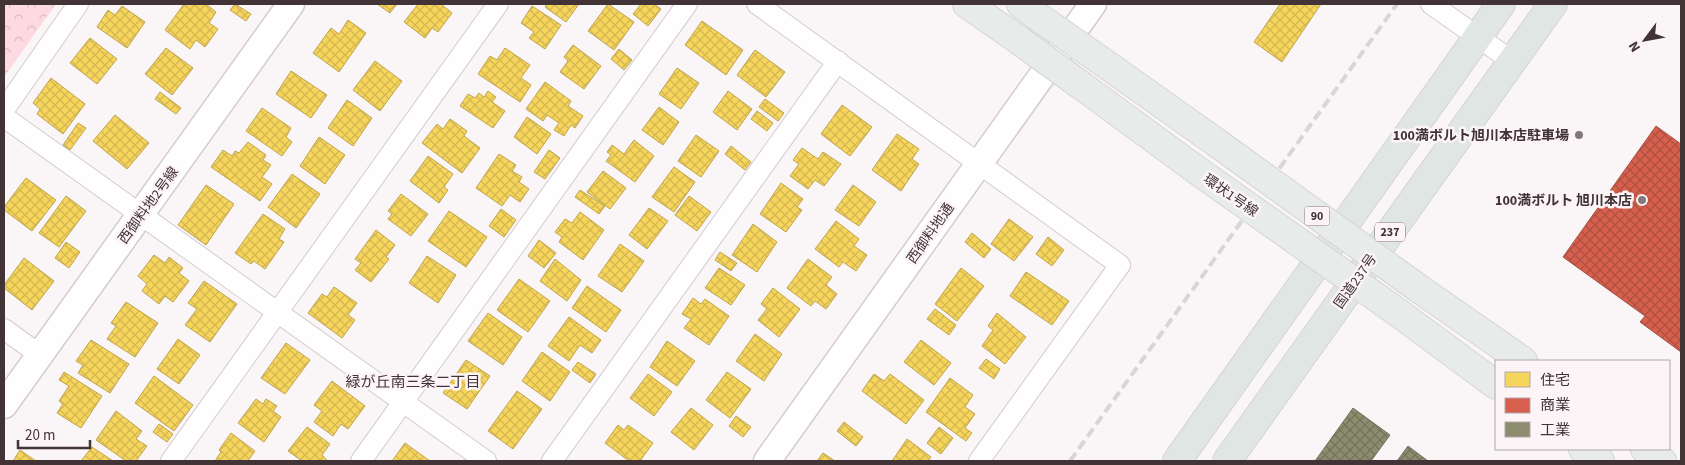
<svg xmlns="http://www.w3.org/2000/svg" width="1685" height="465" font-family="'Source Sans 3','Noto Sans JP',sans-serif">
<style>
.park{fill:url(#park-crowns)}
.homes{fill:url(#homes-cross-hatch);stroke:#c0a451}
.shops{fill:url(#shops-cross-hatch);stroke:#a95246}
.industry{fill:url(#industry-cross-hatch);stroke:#76715d}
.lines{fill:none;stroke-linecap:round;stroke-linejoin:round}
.minor-casing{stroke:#d4cbcd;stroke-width:22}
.tertiary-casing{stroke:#d4cbcd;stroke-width:29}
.primary-casing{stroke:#d7d3d4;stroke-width:30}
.trunk-casing{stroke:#d7d3d4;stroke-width:30}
.minor{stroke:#fefefe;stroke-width:20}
.tertiary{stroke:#fefefe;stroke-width:26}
.primary{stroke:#e7ecea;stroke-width:28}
.trunk{stroke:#dfe6e4;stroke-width:28}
.rail{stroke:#d7d5d6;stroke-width:4;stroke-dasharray:10 5;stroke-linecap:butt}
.primary-bridge-casing{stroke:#d7d3d4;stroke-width:30;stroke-linecap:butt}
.primary-bridge{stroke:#e7ecea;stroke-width:28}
.poi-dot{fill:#82777a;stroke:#fcf4f6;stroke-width:2}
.labels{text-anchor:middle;stroke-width:5;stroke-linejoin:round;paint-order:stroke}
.shield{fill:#fcf4f6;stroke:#796d70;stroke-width:1}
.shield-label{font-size:12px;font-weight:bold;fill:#413336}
.poi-label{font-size:14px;font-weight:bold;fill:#413336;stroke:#fcf4f6;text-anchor:end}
.street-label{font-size:14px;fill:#413336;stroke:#fcf4f6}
.neighbourhood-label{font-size:15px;fill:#413336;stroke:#fcf4f6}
</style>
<defs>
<pattern id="park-crowns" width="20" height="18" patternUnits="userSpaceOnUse" patternTransform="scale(1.25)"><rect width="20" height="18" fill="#fdd9e2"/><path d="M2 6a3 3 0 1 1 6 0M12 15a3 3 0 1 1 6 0" fill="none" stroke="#dabbc2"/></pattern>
<pattern id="homes-cross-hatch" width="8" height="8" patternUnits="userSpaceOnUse" patternTransform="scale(1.25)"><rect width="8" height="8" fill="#f6d55c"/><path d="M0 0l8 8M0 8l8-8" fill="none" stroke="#d4b751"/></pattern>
<pattern id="shops-cross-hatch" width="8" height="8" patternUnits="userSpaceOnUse" patternTransform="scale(1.25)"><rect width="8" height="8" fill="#d6604d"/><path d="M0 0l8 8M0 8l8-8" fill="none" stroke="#af5041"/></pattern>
<pattern id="industry-cross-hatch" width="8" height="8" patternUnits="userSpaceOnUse" patternTransform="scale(1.25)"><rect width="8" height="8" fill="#8c8c6e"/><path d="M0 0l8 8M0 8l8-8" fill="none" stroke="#74735b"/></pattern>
</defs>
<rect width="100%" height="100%" fill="#faf6f7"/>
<!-- park -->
<path class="park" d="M 4,4 L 56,4 L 4,77 Z"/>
<!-- homes -->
<path class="homes" d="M 184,4 L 206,4 L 216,12 L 209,23 L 218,29 L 205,47 L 196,40 L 190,49 L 165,30 Z
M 235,4 L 251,14 L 246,21 L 230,10 Z
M 377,4 L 397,4 L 390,13 Z
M 418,4 L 441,4 L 452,13 L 438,32 L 432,28 L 425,38 L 404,22 Z
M 547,4 L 579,4 L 566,22 L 545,7 Z
M 608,4 L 634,22 L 614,50 L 588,31 Z
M 641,4 L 654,4 L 661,9 L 648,26 L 633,14 Z
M 1280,4 L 1321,4 L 1282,62 L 1254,42 Z
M 122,6 L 145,22 L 127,48 L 97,27 L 108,10 L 115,15 Z
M 532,6 L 561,25 L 545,49 L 529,38 L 534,32 L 521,23 Z
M 348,20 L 366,33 L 339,72 L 313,53 L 331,28 L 339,34 Z
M 702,21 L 743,50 L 726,75 L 685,45 Z
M 90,38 L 117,59 L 97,84 L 70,63 Z
M 573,45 L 601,66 L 584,89 L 560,72 L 568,61 L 564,57 Z
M 166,48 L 193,68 L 172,95 L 145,74 Z
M 505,48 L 530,65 L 521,78 L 531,85 L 520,102 L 478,74 L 490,56 L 497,60 Z
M 619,49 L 632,60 L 624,70 L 611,59 Z
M 755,50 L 785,72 L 766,97 L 737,75 Z
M 375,61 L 402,81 L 380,111 L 353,90 Z
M 677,68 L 699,83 L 681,109 L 659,94 Z
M 291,71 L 327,95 L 311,118 L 276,94 Z
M 51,78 L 85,104 L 63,134 L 37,114 L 40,109 L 33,103 Z
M 545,82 L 571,101 L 568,106 L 583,116 L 575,128 L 571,125 L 564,136 L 554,130 L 559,123 L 547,115 L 543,121 L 526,109 Z
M 488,91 L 496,97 L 492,102 L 505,111 L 493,128 L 460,106 L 468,94 L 475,98 L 479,93 L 484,97 Z
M 728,91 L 752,109 L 737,130 L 713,112 Z
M 160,92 L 181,108 L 176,114 L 155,99 Z
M 765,99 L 784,113 L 778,121 L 759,107 Z
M 347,100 L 372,118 L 353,146 L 328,128 Z
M 842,105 L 872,127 L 850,156 L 821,134 Z
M 659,107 L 679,122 L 663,145 L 642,130 Z
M 262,108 L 291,128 L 286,137 L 292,142 L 282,156 L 246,131 Z
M 757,111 L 773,123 L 767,131 L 751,119 Z
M 115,115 L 149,143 L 127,169 L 93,141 Z
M 527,117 L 551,134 L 537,154 L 514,137 Z
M 450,119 L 467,131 L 464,136 L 480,148 L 462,173 L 422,143 L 437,124 L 443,129 Z
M 78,123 L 86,128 L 70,150 L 63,145 Z
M 897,134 L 919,149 L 912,159 L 919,164 L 901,191 L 872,170 Z
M 696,135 L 719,151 L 701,177 L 678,161 Z
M 319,137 L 345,155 L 325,184 L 300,166 Z
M 634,140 L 654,156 L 635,182 L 606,161 L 611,155 L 607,152 L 612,145 L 624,154 Z
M 248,142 L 266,155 L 263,160 L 271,165 L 262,177 L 272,184 L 260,201 L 211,167 L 223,150 L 232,156 L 235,151 L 239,153 Z
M 731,146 L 751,162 L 745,170 L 725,154 Z
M 802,148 L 818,159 L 823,152 L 841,164 L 824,186 L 815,180 L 808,189 L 790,176 L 799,164 L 793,160 Z
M 549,150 L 560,158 L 545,179 L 534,172 Z
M 499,154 L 516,165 L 512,171 L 522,177 L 519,182 L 529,189 L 520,202 L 510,195 L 502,206 L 476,188 Z
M 428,156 L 453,174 L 444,187 L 448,190 L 439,203 L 410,181 Z
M 674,167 L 695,182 L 674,212 L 652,197 Z
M 603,171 L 626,188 L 610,209 L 587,192 Z
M 292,174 L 320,194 L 296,228 L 268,207 Z
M 26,178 L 56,200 L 32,231 L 4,210 L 4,207 Z
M 781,183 L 803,199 L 797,207 L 802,210 L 786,232 L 760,214 Z
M 206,185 L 234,204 L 206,245 L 178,225 Z
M 853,185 L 876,202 L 859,226 L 835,210 Z
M 580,190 L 605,206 L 599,214 L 575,197 Z
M 401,194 L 428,214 L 411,236 L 388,219 L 392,214 L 388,211 Z
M 66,196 L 86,211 L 59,247 L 39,233 Z
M 689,196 L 711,212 L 697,231 L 675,215 Z
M 649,208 L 668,221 L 647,249 L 629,235 Z
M 501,209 L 516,220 L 504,237 L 489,226 Z
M 449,211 L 487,237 L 466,267 L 428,241 Z
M 580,212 L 604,230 L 583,260 L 559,242 L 562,237 L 555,232 L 565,219 L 572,223 Z
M 263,214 L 285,229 L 279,239 L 284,242 L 265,269 L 254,261 L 251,264 L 235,253 Z
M 1009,219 L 1033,237 L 1014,261 L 991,244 Z
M 836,221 L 859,239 L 854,246 L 867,255 L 856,271 L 843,262 L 839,267 L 815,249 Z
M 753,224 L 777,242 L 757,272 L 732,255 Z
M 376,230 L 395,245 L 386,257 L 389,259 L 371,282 L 355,270 L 361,263 L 355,259 Z
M 972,233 L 991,249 L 984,258 L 965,242 Z
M 1048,237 L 1064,250 L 1052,266 L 1036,254 Z
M 539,240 L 556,253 L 544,268 L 528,256 Z
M 66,242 L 80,252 L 69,268 L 55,258 Z
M 620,244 L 644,261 L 622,292 L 598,276 Z
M 720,252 L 737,263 L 731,271 L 715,260 Z
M 154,255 L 165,263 L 169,257 L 183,268 L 179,273 L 189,281 L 173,302 L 165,296 L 159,304 L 142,291 L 147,284 L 138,276 Z
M 427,256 L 456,275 L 438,303 L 409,283 Z
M 24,258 L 54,281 L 32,310 L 4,288 L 4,285 Z
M 555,259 L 581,280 L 567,301 L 540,281 Z
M 808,259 L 832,277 L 826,285 L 837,294 L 826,309 L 815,301 L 811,306 L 787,288 Z
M 719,268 L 745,285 L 731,305 L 705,288 Z
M 961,268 L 984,286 L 957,321 L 935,304 Z
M 1026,272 L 1069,301 L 1052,325 L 1010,296 Z
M 519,279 L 550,301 L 528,332 L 497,310 Z
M 204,281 L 237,304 L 210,342 L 185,325 L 197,309 L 188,303 Z
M 587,286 L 621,310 L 606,332 L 572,308 Z
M 334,287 L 357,303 L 348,315 L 355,320 L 342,338 L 308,313 L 322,294 L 327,297 Z
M 773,288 L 800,309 L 779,337 L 758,320 L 767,309 L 761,304 Z
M 693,298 L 701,304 L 705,299 L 729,316 L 709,345 L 684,328 L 691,319 L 682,314 Z
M 126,302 L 158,323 L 135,357 L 107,339 L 116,326 L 111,323 Z
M 935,309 L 956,325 L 949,335 L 927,319 Z
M 488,313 L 522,337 L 503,365 L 468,341 Z
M 997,313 L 1026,337 L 1005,364 L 982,346 L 993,330 L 988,326 Z
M 569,317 L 601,340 L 592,353 L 580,345 L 569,361 L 548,346 Z
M 755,334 L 782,354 L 764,381 L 736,361 Z
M 178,339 L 200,355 L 179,384 L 157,369 Z
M 91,340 L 129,364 L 110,393 L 78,373 L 83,365 L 76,361 Z
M 921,340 L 951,363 L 934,385 L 904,362 Z
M 667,341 L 695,361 L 677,386 L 650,367 Z
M 286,343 L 310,360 L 285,394 L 261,378 Z
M 542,352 L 570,372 L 550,401 L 522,381 Z
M 986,359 L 1000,369 L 994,379 L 979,368 Z
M 466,360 L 490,376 L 467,409 L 443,393 Z
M 578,362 L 596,374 L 590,383 L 572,370 Z
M 64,372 L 102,396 L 81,428 L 57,413 L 63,404 L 59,401 L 69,386 L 59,380 Z
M 727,372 L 751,389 L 730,418 L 706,400 Z
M 648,374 L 672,392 L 654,416 L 630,398 Z
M 874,374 L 884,381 L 890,374 L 924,400 L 906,424 L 862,391 Z
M 154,376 L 193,405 L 174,431 L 135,403 Z
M 950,378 L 973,395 L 965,407 L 975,414 L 965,428 L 972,433 L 966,441 L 926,412 Z
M 332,381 L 365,406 L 348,429 L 341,424 L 333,436 L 314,422 L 322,411 L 314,405 Z
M 517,391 L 542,409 L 513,449 L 488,431 Z
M 256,399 L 263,404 L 266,399 L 277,406 L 273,411 L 281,417 L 264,442 L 238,423 Z
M 691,408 L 713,425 L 694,450 L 671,432 Z
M 116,411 L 142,431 L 136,439 L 147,446 L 136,461 L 126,461 L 96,440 Z
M 736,416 L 751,427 L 743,437 L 729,426 Z
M 844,422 L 863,437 L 856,446 L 837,431 Z
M 159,424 L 173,434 L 167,442 L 153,432 Z
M 618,425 L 624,430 L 628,425 L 653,443 L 640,461 L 629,461 L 605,443 Z
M 307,427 L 330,444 L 322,455 L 328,461 L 302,461 L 288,451 Z
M 939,427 L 953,438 L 941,454 L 927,443 Z
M 231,433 L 255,451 L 248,461 L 215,461 L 221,452 L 219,450 Z
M 907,439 L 931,457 L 928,461 L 892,461 Z
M 405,443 L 430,461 L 392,461 Z
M 92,447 L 113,461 L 81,461 Z
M 20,450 L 36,461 L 13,461 Z
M 823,453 L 835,461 L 817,461 Z"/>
<!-- shops -->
<path class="shops" d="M 1656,126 L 1681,144 L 1681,352 L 1640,322 L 1645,316 L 1563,257 Z"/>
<!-- industry -->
<path class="industry" d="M 1353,408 L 1390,435 L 1371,461 L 1315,461 Z
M 1408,446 L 1428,461 L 1397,461 Z"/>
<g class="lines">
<!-- minor casing -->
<g class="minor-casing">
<path id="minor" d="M 757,4 L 1120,265 L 979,461
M 1431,4 L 1512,61
M 4,110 L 78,4
M 4,117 L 486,461
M 4,329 L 40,355
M 171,461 L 498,4
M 361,461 L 687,4
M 552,461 L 838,61"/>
</g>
<!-- tertiary casing -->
<g class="tertiary-casing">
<path id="tertiary" d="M 4,405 L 291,4
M 767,461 L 1093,4"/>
</g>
<!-- primary casing -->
<g class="primary-casing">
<path id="primary" d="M 967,4 L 1020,41
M 1021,4 L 1037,16
M 1100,60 L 1217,143
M 1082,86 L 1198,171
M 1418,288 L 1523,361
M 1400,314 L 1496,385
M 1583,449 L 1600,461
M 1645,449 L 1662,461"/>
</g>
<!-- trunk casing -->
<g class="trunk-casing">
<path id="trunk" d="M 1177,461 L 1501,4
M 1227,461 L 1553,4"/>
</g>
<!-- minor -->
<use href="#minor" class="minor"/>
<!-- tertiary -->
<use href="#tertiary" class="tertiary"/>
<!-- primary -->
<use href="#primary" class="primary"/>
<!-- trunk -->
<use href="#trunk" class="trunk"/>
<!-- rail -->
<path class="rail" d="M 1070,461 L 1397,4"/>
<!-- primary-bridge casing -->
<g class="primary-bridge-casing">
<path id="primary-bridge" d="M 1037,16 L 1100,60
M 1020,41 L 1082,86
M 1217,143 L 1418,288
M 1198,171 L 1400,314"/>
</g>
<!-- primary-bridge -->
<use href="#primary-bridge" class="primary-bridge"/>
</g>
<!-- markers -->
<g class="poi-dot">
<circle cx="1579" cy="135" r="5"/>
<circle cx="1642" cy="200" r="5"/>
</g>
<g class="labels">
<!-- shield labels -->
<g class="shield">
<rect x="1304.5" y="206.5" width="25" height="19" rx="4"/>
<rect x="1375" y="222.5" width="30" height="19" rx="4"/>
</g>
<g class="shield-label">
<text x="1317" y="220">90</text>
<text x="1390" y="236">237</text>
</g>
<!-- poi labels -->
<g class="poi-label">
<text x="1569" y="140">100満ボルト旭川本店駐車場</text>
<text x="1632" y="205">100満ボルト 旭川本店</text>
</g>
<!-- street labels -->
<g class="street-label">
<text transform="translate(1231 195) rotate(35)" y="5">環状1号線</text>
<text transform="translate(148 205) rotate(-54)" y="5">西御料地2号線</text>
<text transform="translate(930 233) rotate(-55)" y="5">西御料地通</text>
<text transform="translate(1355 281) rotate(-55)" y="5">国道237号</text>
</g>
<!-- neighbourhood labels -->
<g class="neighbourhood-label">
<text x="413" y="387">緑が丘南三条二丁目</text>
</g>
</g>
<!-- border -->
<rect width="1685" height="465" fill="none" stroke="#413336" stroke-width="10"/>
<!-- legend -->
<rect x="1495" y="360" width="175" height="90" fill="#fcf4f6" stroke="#b1a7a9"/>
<rect x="1505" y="372" width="25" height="15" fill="#f6d55c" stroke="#b1a7a9"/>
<text x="1540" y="385" font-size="15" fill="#413336">住宅</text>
<rect x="1505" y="398" width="25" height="15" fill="#d6604d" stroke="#b1a7a9"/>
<text x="1540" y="410" font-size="15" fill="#413336">商業</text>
<rect x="1505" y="422" width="25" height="15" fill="#8c8c6e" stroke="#b1a7a9"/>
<text x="1540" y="435" font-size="15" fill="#413336">工業</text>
<!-- north arrow -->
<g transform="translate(1645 40) rotate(238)" stroke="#fcf4f6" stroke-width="4" paint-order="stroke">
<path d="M0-4L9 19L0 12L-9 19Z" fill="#413336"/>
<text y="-8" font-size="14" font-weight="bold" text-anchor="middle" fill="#413336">N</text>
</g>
<!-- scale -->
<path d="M18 440v8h72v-8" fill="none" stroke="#413336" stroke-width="2.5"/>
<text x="25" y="440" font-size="15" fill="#413336" stroke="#fcf4f6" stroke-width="4" paint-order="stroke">20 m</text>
</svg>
